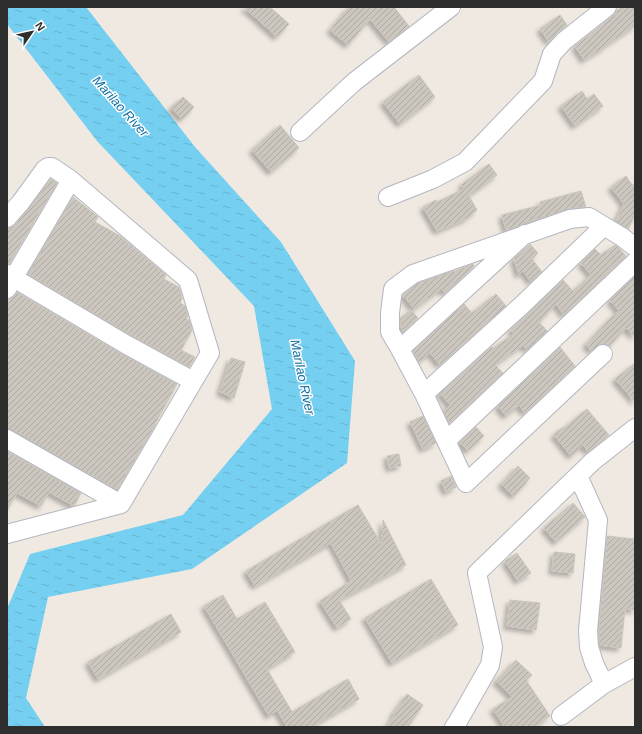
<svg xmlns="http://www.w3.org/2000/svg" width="642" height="734" font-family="Arial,sans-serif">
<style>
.water{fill:url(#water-ripples)}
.building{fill:url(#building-hatch);stroke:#cbc5ba;filter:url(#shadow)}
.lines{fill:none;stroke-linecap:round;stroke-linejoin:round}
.minor-casing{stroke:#b4b7c1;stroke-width:20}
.minor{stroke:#fff;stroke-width:18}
.labels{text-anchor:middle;stroke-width:3;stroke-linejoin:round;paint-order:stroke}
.water-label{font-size:13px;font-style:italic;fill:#0d6fa3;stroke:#fff}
</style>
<defs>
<pattern id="water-ripples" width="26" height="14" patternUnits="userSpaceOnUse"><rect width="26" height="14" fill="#75cff0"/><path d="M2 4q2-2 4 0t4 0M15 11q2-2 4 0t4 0" fill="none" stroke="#66b2ce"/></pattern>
<pattern id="building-hatch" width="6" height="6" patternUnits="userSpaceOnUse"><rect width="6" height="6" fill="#cbc7bf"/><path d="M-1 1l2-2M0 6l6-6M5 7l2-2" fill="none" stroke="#afaba4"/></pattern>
<filter id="shadow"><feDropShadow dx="-3.5" dy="3.5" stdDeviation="2" flood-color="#0004"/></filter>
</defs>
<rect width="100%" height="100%" fill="#efe9e1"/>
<!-- water -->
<path class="water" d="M 7,7 L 86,7 L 195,147 L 281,242 L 355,361 L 347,463 L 192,569 L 48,597 L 26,698 L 45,727 L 7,727 L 7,609 L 30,554 L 183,515 L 272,409 L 254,306 L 97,141 L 7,24 Z"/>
<!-- building -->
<path class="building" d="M 244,7 L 270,7 L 289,24 L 277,37 Z
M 349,7 L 394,7 L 409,26 L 389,42 L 370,19 L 348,45 L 330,30 Z
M 623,7 L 635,7 L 635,26 L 605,46 L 605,47 L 584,60 L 575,46 L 617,13 L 616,11 Z
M 560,15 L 567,25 L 557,33 L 549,42 L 540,29 Z
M 419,75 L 435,97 L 400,124 L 383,102 Z
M 582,91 L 587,99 L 594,94 L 603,106 L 575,126 L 561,106 Z
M 183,97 L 194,107 L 182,119 L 171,108 Z
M 280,125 L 299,148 L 271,172 L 252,150 Z
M 489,164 L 497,175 L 469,196 L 477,210 L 466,219 L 437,231 L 423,207 L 436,200 L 437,202 L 464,189 L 461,185 Z
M 626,176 L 633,186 L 635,182 L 635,218 L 634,217 L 628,229 L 616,221 L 624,204 L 611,187 Z
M 51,179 L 57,183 L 9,264 L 7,264 L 7,228 L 11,228 L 15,225 L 29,208 Z
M 581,191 L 586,207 L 567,209 L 542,218 L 523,223 L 524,224 L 506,230 L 502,215 L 541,205 L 540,202 Z
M 73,197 L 98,217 L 95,222 L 120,236 L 166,275 L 164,279 L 179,287 L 182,298 L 180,303 L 185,306 L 188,316 L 186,319 L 189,320 L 192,330 L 181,350 L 195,357 L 189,367 L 132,336 L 28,274 Z
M 530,244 L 538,253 L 532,259 L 542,272 L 531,282 L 523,271 L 519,275 L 514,259 Z
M 615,245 L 619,248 L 626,256 L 564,315 L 556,304 L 539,322 L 547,331 L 527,350 L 523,345 L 495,365 L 503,373 L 449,423 L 444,411 L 450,405 L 440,393 L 492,347 L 493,348 L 514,334 L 511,330 L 563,280 L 573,291 L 591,275 L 581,263 L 595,249 L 601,255 Z
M 473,264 L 474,266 L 445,293 L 441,289 L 414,309 L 403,295 L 418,283 L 453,271 L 454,272 L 457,270 Z
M 635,276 L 635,337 L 626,328 L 609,346 L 606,344 L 600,344 L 591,351 L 586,344 L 612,317 L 619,311 L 610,300 Z
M 17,292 L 122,354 L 177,384 L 155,424 L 156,424 L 117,490 L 12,430 L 7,429 L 7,305 L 11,299 L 12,298 Z
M 496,294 L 506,306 L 440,365 L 430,353 L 419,362 L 413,351 L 464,304 L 472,313 Z
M 411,310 L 418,318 L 403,332 L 400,324 L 400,319 Z
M 560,347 L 575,366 L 525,413 L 519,405 L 506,416 L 498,406 Z
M 231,358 L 245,362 L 234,398 L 220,392 Z
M 635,363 L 635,402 L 615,379 Z
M 587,409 L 609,435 L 588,452 L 583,445 L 571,456 L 554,435 L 563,427 L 564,428 Z
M 423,416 L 436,443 L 423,449 L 410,422 Z
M 476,427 L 484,436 L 468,451 L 460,442 Z
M 7,451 L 81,493 L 74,506 L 49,492 L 41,506 L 17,493 L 7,510 Z
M 399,454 L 401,466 L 389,468 L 387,456 Z
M 518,466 L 530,478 L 514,496 L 501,484 Z
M 451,476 L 456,487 L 446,492 L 441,481 Z
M 573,503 L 585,517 L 556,542 L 544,528 Z
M 358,505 L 382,545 L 383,520 L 406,565 L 339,600 L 351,619 L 337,628 L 320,601 L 351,581 L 331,543 L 255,586 L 246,571 Z
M 607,536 L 635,539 L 635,610 L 625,609 L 621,648 L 599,645 L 599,631 Z
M 554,552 L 575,554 L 573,573 L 552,571 Z
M 517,553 L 531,573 L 518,581 L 505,561 Z
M 431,579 L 458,625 L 392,663 L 365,618 Z
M 223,595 L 237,619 L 265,602 L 295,652 L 267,669 L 292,712 L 348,679 L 359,699 L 311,727 L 287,727 L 277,710 L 269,716 L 204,606 Z
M 510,600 L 540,603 L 536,630 L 507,626 Z
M 171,614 L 181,632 L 98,679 L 88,662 Z
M 516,660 L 532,675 L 526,680 L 550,716 L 533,727 L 505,727 L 493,709 L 512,697 L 496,681 Z
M 407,694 L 423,705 L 408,727 L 387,727 L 394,715 L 393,714 Z"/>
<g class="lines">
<!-- minor casing -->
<g class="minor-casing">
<path id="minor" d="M 300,132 L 354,82 L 451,7
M 388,197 L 433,179 L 465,162 L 543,81 L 552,54 L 564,41 L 607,7
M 7,218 L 21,202 L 45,169 L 48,167 L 52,167 L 71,180 L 188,280 L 210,353 L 121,504 L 7,534
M 525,234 L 400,349 L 424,394 L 466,483 L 603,354
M 7,274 L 127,345 L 193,381
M 7,289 L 71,180
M 400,349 L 390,332 L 390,313 L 393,289 L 413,274 L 570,219 L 589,217 L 622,237 L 635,247
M 424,394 L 522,305 L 604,226
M 7,439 L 121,504
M 446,441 L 635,262
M 578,476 L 598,520 L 588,631 L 589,647 L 594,663 L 604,684
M 561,716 L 604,684 L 635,667
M 454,727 L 457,723 L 490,665 L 493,647 L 477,573 L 592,462 L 635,428"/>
</g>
<!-- minor -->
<use href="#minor" class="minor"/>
</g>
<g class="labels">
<!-- water labels -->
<g class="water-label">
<text transform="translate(121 106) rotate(48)" y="5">Marilao River</text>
<text transform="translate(303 377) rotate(78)" y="5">Marilao River</text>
</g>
</g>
<!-- border -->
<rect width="642" height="734" fill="none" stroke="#2e2e2e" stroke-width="16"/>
<!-- north arrow -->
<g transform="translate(32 32) rotate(56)" stroke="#ffffff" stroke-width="3" paint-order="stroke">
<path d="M0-3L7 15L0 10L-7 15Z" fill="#2e2e2e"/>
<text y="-6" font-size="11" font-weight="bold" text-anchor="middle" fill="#2e2e2e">N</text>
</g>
</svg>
